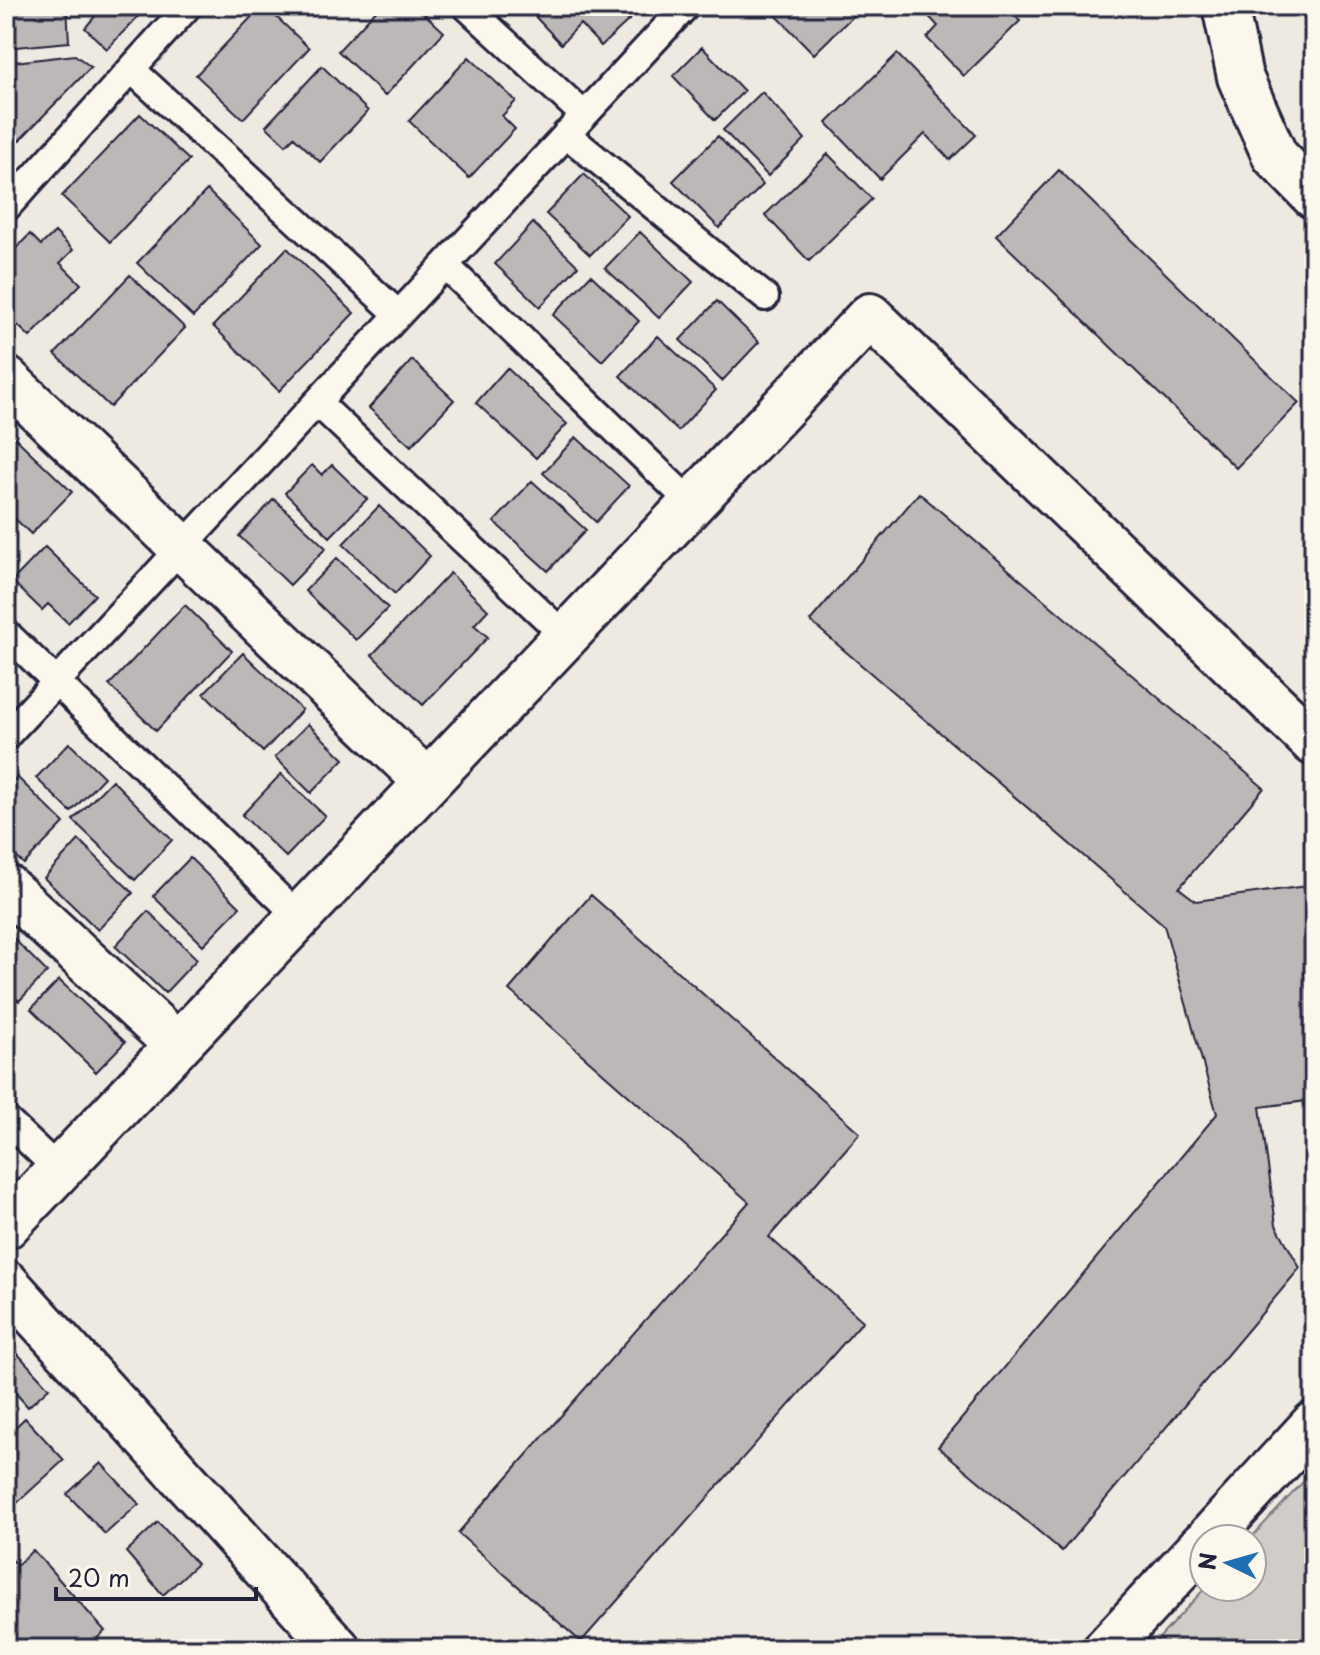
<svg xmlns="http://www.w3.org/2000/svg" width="1320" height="1655" font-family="'Playpen Sans',sans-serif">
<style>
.green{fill:#d0cdc9;stroke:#797882;stroke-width:2}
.building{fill:#bcb8b8;stroke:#22223b;stroke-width:2}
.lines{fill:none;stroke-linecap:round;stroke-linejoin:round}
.lane-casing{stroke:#22223b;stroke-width:32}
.street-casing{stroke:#22223b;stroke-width:50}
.lane{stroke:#fbf7ec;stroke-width:26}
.street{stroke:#fbf7ec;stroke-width:44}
</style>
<rect width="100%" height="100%" fill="#eeeae2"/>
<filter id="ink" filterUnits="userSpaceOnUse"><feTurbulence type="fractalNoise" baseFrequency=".0125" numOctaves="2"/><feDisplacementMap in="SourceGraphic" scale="16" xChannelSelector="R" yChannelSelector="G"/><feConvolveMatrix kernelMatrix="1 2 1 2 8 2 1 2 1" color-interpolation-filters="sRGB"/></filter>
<g filter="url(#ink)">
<!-- green -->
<path class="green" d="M 1314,1470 L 1314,1649 L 1149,1649 L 1206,1587 L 1252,1587 L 1252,1539 L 1250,1539 Z"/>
<!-- building -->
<path class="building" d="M 6,6 L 67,6 L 69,42 L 6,48 Z
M 86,6 L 148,6 L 107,49 L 85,28 L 96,15 Z
M 262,6 L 265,6 L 309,48 L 243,119 L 196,75 Z
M 380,6 L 416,6 L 444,32 L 385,96 L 338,51 Z
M 534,6 L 644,6 L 601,46 L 580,24 L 561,44 L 529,10 Z
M 767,6 L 857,6 L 860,9 L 814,54 Z
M 919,6 L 1005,6 L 1020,21 L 964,76 L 927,38 L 938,26 Z
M 702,47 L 744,91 L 715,120 L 673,76 Z
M 897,54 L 976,135 L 950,160 L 925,134 L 880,179 L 827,123 Z
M 75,55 L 91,67 L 7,153 L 6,63 Z
M 469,57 L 516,101 L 502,116 L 515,129 L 469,178 L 409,121 Z
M 322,66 L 368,111 L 320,162 L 294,137 L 286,145 L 266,126 Z
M 762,92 L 805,139 L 768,176 L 723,130 Z
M 140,114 L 189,160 L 110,242 L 62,196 Z
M 718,136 L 763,185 L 719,228 L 673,181 Z
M 828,154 L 872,199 L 809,261 L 765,215 Z
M 1059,170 L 1299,403 L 1236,468 L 996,236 Z
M 584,174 L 628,216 L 590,255 L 546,214 Z
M 207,190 L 262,244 L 193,317 L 137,263 Z
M 533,223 L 578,266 L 540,307 L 495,264 Z
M 55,232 L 73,250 L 60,263 L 81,284 L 30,337 L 6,314 L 6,259 L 30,234 L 41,245 Z
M 640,232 L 693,282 L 659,318 L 605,268 Z
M 287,248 L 354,313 L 279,391 L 213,326 Z
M 130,275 L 185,328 L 110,407 L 55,354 Z
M 591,275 L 639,321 L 602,361 L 553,315 Z
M 717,301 L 759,342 L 722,381 L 680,340 Z
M 658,336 L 716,390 L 678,431 L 620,376 Z
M 412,360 L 454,400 L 411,446 L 369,408 Z
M 507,368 L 567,424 L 536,458 L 476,403 Z
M 9,432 L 72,492 L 31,534 L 6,510 L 6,436 Z
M 576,437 L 629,486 L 596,522 L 543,473 Z
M 312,465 L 322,475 L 332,465 L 367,499 L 330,537 L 285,493 Z
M 532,481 L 586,530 L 548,571 L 494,522 Z
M 919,493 L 1264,788 L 1179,888 L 1196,901 L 1314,885 L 1314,1100 L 1260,1107 L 1276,1225 L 1300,1268 L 1062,1551 L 938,1447 L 1217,1114 L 1164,925 L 810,621 Z
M 274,499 L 326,548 L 290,585 L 239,536 Z
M 379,506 L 430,556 L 395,594 L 343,544 Z
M 45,547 L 95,595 L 68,623 L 48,604 L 42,610 L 12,581 Z
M 337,558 L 388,608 L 356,640 L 305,591 Z
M 450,573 L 488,610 L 474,625 L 488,637 L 423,705 L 372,655 Z
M 185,605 L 232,651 L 156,731 L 109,685 Z
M 243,653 L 302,710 L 263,752 L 204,693 Z
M 308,724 L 344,759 L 311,793 L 275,757 Z
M 69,743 L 104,777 L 71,812 L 36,778 Z
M 281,774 L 325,816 L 286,857 L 242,815 Z
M 17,777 L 64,823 L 24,864 L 6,848 L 6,789 Z
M 112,780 L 172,840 L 135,880 L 73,820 Z
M 79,840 L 133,893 L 98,930 L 44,878 Z
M 190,858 L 240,907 L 203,945 L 153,896 Z
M 591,895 L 860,1133 L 769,1237 L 863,1321 L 581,1642 L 458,1533 L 749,1202 L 509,990 Z
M 148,911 L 197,959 L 165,993 L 115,946 Z
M 6,931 L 47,972 L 19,1001 L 6,989 Z
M 59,980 L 125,1042 L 96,1072 L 31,1009 Z
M 6,1341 L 49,1388 L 28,1407 L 6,1382 Z
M 25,1418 L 64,1460 L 6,1513 L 6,1436 Z
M 101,1463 L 139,1504 L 105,1534 L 67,1494 Z
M 158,1522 L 197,1564 L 163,1595 L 126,1552 Z
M 33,1550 L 105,1631 L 90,1645 L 93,1649 L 6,1649 L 6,1553 L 17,1565 Z"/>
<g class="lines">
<!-- lane casing -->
<g class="lane-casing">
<path id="lane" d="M 466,6 L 584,115
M 131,69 L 398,314
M 566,134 L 765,297
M 6,208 L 188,6
M 445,265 L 691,503
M 317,402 L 565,636
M 6,633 L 299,917
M 6,736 L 686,6
M 6,1120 L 59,1170"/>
</g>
<!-- street casing -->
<g class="street-casing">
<path id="street" d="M 1225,6 L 1240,77 L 1275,156 L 1314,196
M 6,379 L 427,782
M 6,887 L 177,1045
M 6,1226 L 870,316 L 1314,743
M 6,1283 L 338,1649
M 1208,1539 L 1314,1424
M 1106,1649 L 1204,1543"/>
</g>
<!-- lane -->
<use href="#lane" class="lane"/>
<!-- street -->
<use href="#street" class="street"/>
</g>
</g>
<!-- margin -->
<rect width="1320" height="1655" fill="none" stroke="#fbf7ec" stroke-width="32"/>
<rect x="16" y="16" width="1288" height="1623" fill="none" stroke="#22223b" stroke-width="3" filter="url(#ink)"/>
<!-- north arrow -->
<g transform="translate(1228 1563) rotate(275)"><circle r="38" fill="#fbf7ec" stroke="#a4a2a5" stroke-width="2"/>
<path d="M0-6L14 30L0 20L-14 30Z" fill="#1f6fb2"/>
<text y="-12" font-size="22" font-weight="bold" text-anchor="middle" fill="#22223b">N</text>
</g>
<!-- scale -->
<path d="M56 1587v12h200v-12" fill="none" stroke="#22223b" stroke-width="4"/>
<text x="68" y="1587" font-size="24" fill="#22223b" stroke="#fbf7ec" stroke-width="6" paint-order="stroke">20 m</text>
</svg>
